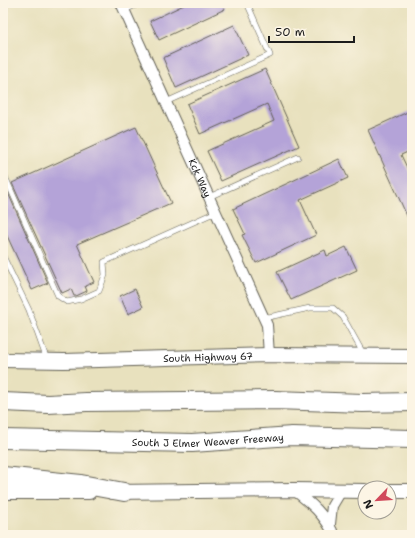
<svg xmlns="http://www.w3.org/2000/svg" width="415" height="538" font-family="'Shantell Sans',sans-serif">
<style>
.building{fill:#b4a3d8}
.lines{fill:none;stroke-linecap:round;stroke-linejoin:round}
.lane-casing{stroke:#636155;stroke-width:6}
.street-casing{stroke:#636155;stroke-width:12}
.secondary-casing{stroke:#636155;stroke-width:16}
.highway-casing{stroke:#636155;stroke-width:20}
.lane{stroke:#fff;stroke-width:5}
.street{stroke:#fff;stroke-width:10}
.secondary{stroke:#fff;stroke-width:14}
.highway{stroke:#fff;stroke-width:18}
.labels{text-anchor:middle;stroke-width:3.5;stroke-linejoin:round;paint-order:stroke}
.street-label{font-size:10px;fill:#1c1c1c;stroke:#fcf5e5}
</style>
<rect width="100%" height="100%" fill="#fcf5e5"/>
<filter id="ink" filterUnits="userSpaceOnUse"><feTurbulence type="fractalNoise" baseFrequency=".025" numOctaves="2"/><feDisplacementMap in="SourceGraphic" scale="8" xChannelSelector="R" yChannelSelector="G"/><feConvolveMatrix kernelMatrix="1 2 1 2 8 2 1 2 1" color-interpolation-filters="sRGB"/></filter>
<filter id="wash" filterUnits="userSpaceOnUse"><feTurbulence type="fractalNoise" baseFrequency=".012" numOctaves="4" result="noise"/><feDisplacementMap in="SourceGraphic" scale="16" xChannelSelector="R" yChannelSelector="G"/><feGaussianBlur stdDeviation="0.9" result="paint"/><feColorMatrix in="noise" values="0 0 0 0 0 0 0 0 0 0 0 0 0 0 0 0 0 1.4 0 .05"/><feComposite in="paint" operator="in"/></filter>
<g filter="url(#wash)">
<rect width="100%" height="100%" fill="#e8e1be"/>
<g id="blocks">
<!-- building -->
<path class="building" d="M 188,3 L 222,3 L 225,9 L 159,40 L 150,21 Z
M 234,25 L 248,55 L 176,88 L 163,58 Z
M 265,69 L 299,146 L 221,181 L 207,151 L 274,121 L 267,104 L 200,134 L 187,104 Z
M 412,110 L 412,150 L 401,155 L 412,178 L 412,227 L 368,130 Z
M 136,127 L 171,203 L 77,244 L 94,282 L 85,286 L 87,291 L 76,296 L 74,296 L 71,289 L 62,293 L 12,183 Z
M 339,159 L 348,178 L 300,200 L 316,235 L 256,263 L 242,235 L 245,234 L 233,209 Z
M 5,186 L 48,283 L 32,290 L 3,227 L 3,187 Z
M 346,247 L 357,270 L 291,300 L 277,272 L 325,250 L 327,256 Z
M 135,289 L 143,307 L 128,314 L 120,296 Z"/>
</g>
</g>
<g filter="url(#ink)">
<use href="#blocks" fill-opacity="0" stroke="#636155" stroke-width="1"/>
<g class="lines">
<!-- lane casing -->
<g class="lane-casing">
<path id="lane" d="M 3,6 L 8,3
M 125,10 L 140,3
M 166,102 L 270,55 L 247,3
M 3,172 L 58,296 L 67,302 L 81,299 L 99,291 L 105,275 L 104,262 L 216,212
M 209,197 L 298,157
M 3,256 L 29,310 L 47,360
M 264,318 L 310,308 L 333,308 L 343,317 L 364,355"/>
</g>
<!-- street casing -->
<g class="street-casing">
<g id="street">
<path id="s1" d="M 121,3 L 267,325 L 269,355"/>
<path d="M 294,490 C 311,503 325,515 334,535"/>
<path d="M 330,524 L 332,506 L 341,491"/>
</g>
</g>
<!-- secondary casing -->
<g class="secondary-casing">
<g id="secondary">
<path id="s2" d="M 3,360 L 64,361 L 269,355 L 412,356"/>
<path d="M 389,491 L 412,491"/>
<path d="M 3,492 L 89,492"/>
<path d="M 113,492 L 294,490 L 365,491"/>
</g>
</g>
<!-- highway casing -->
<g class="highway-casing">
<g id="highway">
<path d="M 3,402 L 48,404 L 86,402 L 275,400 L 363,403 L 412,402"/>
<path id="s3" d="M 3,439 L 192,443 L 292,436 L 412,439"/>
<path d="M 3,476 L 81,484 L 124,492"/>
</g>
</g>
<!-- lane -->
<use href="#lane" class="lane"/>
<!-- street -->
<use href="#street" class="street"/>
<!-- secondary -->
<use href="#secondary" class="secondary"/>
<!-- highway -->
<use href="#highway" class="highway"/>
</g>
</g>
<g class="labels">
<!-- street labels -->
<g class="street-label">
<text dy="4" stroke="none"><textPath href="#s1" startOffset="192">Kck Way</textPath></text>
<text dy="4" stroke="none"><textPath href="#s2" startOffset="205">South Highway 67</textPath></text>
<text dy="4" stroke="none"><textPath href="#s3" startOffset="205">South J Elmer Weaver Freeway</textPath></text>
</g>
</g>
<!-- margin -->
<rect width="415" height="538" fill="none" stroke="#fcf5e5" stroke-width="16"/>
<!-- north arrow -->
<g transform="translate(377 500) rotate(245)"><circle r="19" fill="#fcf5e5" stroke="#a29e95"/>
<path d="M0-3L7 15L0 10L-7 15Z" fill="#d1495b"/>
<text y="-6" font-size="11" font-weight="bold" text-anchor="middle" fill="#1c1c1c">N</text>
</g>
<!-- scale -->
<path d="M269 36v6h85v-6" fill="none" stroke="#1c1c1c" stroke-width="2"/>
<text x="275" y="36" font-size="12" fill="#1c1c1c" stroke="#fcf5e5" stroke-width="3" paint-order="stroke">50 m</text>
</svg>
